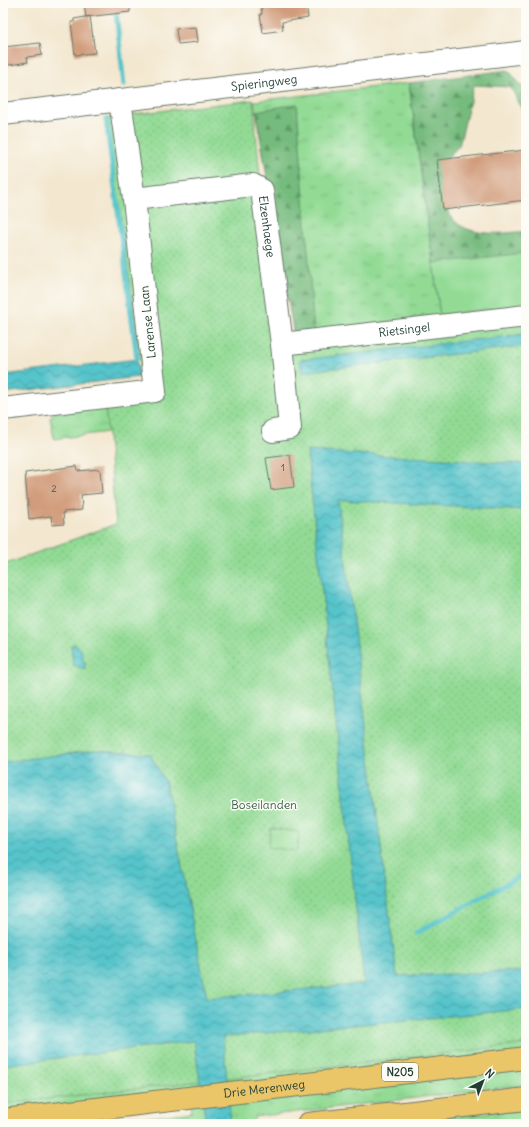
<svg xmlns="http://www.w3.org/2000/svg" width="529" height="1127" font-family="Delius,sans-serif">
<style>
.grass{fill:url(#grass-tufts);stroke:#598c64}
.forest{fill:url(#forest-firs);stroke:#4a7c59}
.park{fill:url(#park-dots);stroke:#598c64}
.garden{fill:#93db95;stroke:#598c64}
.water{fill:url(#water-waves);stroke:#3b8080}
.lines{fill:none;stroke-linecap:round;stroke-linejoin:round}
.stream{stroke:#57c4cb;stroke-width:5}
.building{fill:#d19c7c}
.minor-casing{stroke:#69786a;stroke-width:24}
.highway-casing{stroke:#69786a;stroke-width:24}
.minor{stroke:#fff;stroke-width:22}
.highway{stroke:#ebc669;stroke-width:22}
.labels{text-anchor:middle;stroke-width:3;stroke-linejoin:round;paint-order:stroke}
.number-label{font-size:10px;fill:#4c5546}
.shield{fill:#fdfcf7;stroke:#62766e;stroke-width:1}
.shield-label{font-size:11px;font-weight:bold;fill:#1f3d34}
.street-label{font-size:12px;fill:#1f3d34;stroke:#fdfcf7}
.park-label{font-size:12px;fill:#3c644c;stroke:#fdfcf7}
</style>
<defs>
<pattern id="grass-tufts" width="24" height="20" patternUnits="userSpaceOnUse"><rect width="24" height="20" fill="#93db95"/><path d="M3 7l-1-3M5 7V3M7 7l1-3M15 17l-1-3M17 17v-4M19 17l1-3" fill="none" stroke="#7ebd81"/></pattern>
<pattern id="forest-firs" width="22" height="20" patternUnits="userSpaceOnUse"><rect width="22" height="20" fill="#76bb7e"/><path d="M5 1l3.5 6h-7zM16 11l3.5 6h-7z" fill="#609968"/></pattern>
<pattern id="park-dots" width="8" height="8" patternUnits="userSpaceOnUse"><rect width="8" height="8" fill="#93db95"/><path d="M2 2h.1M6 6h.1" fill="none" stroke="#7ebd81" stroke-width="1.8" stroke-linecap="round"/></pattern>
<pattern id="water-waves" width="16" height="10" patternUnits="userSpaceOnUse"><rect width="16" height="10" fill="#57c4cb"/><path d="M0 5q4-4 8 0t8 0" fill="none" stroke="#47a0a6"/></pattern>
</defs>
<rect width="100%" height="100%" fill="#fdfcf7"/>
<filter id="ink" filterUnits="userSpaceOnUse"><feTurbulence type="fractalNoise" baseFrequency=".025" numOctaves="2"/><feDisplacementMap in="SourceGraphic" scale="8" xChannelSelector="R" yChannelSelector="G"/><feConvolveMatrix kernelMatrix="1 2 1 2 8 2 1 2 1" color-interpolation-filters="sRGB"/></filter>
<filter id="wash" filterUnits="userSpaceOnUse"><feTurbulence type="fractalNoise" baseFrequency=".012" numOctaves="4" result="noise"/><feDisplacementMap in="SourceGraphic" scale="16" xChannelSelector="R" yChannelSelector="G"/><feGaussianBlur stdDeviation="0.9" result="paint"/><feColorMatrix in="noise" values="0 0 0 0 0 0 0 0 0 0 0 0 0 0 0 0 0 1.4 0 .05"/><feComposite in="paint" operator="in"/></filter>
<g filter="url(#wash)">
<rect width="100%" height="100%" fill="#f3e7cf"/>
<!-- grass -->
<path class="grass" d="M 409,83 L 440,315 L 294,335 L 254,101 Z
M 105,405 L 126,565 L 3,565 L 116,524 L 108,432 L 54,439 L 50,418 L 57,410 Z
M 526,1009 L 526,1085 L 254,1117 L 254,1124 L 92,1124 L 192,1112 L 189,1089 L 3,1119 L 3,1065 Z
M 526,1108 L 526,1124 L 391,1124 Z"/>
<!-- forest -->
<path class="forest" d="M 508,70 L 526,91 L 526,115 L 510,87 L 474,85 L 459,146 L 440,165 C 442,179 443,196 447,208 C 456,239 501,234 526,231 L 526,253 L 433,263 L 409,83 Z
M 297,104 L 314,332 L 294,334 L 256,111 Z"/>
<!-- park -->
<path class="park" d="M 253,100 L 275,339 L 526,313 L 526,1044 L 3,1104 L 3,565 L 116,524 L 105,405 L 146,399 L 107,117 Z"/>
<!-- garden -->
<path class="garden" d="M 526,253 L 526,305 L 440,315 L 433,263 Z
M 271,828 L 299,832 L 297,851 L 268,847 Z"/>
<!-- water -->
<path class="water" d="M 526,334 L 526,346 L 302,372 L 300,360 Z
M 137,359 L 139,377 L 3,393 L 3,375 Z
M 307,451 L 526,464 L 526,510 L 338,500 L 397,976 L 526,971 L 526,1009 L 223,1037 L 231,1124 L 206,1124 L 194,1041 L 3,1065 L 3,762 L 97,750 L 150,754 L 166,784 L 207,998 L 364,984 Z
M 75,644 C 81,648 83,653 83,660 L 86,663 L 84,669 L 73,665 L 71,645 Z"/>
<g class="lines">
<!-- stream -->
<path class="stream" d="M 115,3 L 124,85
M 106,119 L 137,359
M 416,933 L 526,873"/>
</g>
<g id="blocks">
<!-- building -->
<path class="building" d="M 84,3 L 130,3 L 130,12 L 86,17 Z
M 280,3 L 306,3 L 308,18 L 282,22 L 283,30 L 263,33 L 260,14 L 262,14 L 261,6 Z
M 90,16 L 95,53 L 75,55 L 71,22 L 74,22 L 74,19 Z
M 196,27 L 198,42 L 178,44 L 176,29 Z
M 40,43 L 42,55 L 27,57 L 28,62 L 3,66 L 3,47 Z
M 526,150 L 526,200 L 443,210 L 437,160 Z
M 290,455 L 294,487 L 271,490 L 266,458 Z
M 77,466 L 78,471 L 100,469 L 102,493 L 81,495 L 82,510 L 63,512 L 64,524 L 52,525 L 51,516 L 29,519 L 25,473 Z"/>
</g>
</g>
<g filter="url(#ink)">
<use href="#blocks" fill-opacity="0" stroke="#69786a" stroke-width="1"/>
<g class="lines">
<!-- minor casing -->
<g class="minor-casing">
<g id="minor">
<path id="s1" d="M 3,114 L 526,52"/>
<path id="s2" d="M 134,199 L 253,185 L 262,190 L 282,344 L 290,428 L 273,431"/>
<path id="s3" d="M 282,344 L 526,316"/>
<path d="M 3,409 L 155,391 L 134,199 L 120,100"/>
</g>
</g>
<!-- highway casing -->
<g class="highway-casing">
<g id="highway">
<path id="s4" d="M 3,1120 L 526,1058"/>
<path d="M 308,1124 L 526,1099"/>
</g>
</g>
<!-- minor -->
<use href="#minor" class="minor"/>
<!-- highway -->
<use href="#highway" class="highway"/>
</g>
</g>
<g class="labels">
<!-- number labels -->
<g class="number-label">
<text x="283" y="471">1</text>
<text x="54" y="492">2</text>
</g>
<!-- shield labels -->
<rect class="shield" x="382" y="1063" width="36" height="18" rx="3"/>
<g class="shield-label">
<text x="400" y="1076">N205</text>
</g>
<!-- street labels -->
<g class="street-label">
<text dy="4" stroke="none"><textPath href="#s1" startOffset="263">Spieringweg</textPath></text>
<text dy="4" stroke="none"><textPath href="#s2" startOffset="167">Elzenhaege</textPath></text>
<text transform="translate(148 322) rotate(-96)" y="4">Larense Laan</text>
<text dy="4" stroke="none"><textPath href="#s3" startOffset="123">Rietsingel</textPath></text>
<text dy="4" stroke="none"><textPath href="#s4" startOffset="263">Drie Merenweg</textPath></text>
</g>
<!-- park labels -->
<g class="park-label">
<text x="264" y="809">Boseilanden</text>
</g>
</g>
<!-- margin -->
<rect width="529" height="1127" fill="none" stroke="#fdfcf7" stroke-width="16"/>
<!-- north arrow -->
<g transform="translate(483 1081) rotate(42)" stroke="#fdfcf7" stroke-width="3" paint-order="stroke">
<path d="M0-3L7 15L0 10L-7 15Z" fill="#1f3d34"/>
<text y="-6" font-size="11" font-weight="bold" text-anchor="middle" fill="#1f3d34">N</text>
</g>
</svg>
